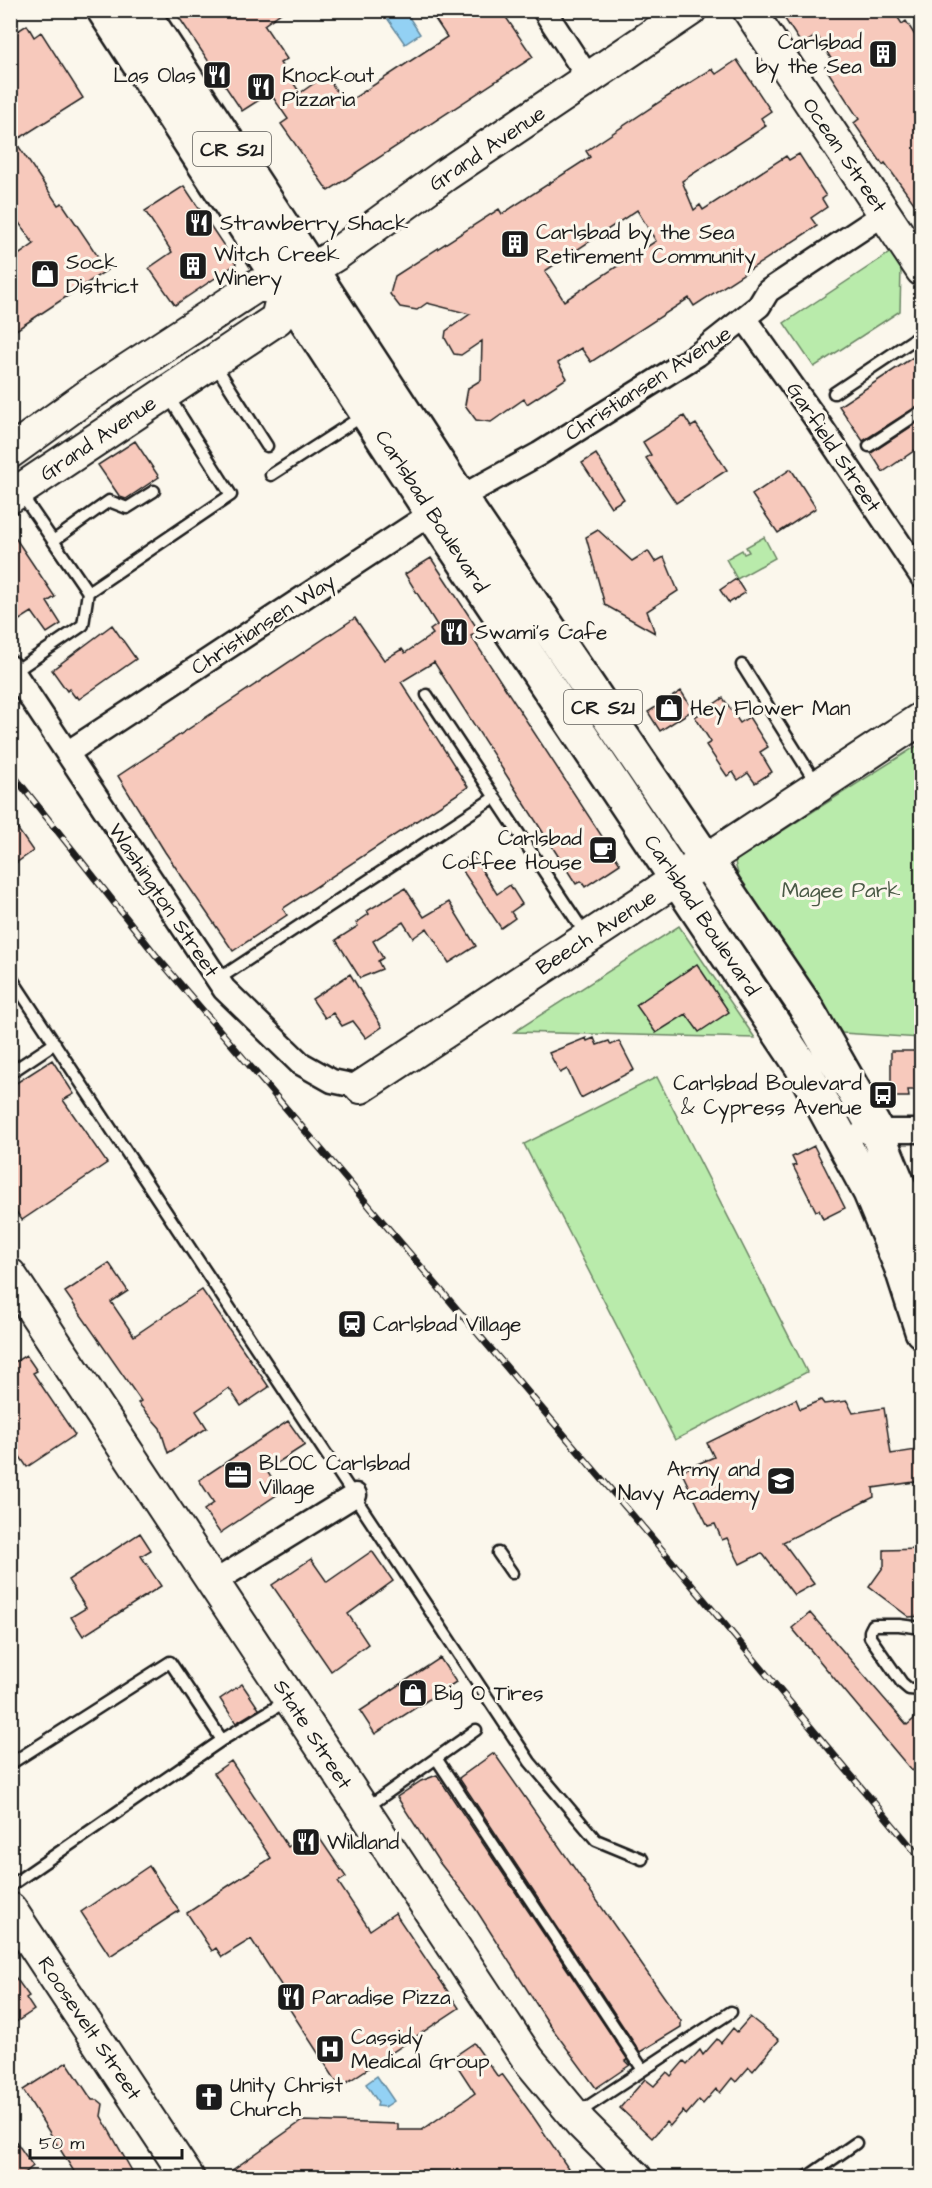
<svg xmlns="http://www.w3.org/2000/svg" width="932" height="2188" font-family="'Architects Daughter',sans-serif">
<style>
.green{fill:#b9ebab;stroke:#6a8464;stroke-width:1.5}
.water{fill:#93d1f4;stroke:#63899e;stroke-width:1.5}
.building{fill:#f7c9bc;stroke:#1c1c1c;stroke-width:1.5;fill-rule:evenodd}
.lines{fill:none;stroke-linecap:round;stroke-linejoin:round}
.lane-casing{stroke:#1c1c1c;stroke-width:15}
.street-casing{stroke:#1c1c1c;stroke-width:27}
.secondary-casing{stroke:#1c1c1c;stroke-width:36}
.primary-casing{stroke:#1c1c1c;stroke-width:38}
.lane{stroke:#fbf7ec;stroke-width:10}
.street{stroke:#fbf7ec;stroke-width:22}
.secondary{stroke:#fbf7ec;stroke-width:32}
.primary{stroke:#fbf7ec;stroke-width:33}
.rail-casing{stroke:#1c1c1c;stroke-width:7}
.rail{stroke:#fbf7ec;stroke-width:4.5;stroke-dasharray:14;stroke-linecap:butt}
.labels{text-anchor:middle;stroke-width:6;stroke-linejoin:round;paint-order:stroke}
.shield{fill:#fbf7ec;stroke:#5f5e5a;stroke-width:1.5}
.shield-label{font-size:20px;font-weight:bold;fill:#1c1c1c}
.poi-label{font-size:21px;fill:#1c1c1c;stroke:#fbf7ec;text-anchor:start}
.street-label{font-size:21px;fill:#1c1c1c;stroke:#fbf7ec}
.park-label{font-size:21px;fill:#4b5a47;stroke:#fbf7ec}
</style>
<rect width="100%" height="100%" fill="#fbf7ec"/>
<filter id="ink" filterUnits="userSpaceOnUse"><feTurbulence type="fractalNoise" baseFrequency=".0167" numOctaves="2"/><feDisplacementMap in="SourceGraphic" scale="12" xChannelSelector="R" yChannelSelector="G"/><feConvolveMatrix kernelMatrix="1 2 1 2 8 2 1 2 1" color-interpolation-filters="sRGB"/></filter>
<g filter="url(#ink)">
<!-- green -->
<path class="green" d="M 891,252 L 901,268 L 900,311 L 814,367 L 784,323 Z
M 764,537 L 775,558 L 737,579 L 726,559 L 742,550 L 744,554 L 749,552 L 746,547 Z
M 921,743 L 921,1038 L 842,1033 C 818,999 738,897 735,861 Z
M 679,926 L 755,1038 L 514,1032 Z
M 657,1077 L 807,1372 L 675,1440 L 524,1144 Z"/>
<!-- water -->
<path class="water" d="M 392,11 L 405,11 L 420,34 L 405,44 L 385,15 Z
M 377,2076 L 394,2101 L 385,2107 L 377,2106 L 378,2102 L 366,2084 Z"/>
<!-- building -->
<path class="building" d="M 174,10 L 285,10 L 264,25 L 287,59 L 280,63 L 300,93 L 326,75 L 345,104 L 447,37 L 429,10 L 501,10 L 533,57 L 328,191 L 281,124 L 288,119 L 270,93 L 242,111 Z
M 779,10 L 893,10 L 902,24 L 906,21 L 921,45 L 921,213 L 885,163 L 883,165 L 854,123 L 859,119 L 825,67 L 833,62 L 817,35 L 802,45 Z
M 27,25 L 34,37 L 41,32 L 83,98 L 15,141 L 58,205 L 62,203 L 107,270 L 10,334 L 10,261 L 34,244 L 10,210 L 10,36 Z
M 737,60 L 771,111 L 761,118 L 766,126 L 682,181 L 694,210 L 700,205 L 703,210 L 786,156 L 789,160 L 799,154 L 826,196 L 822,199 L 827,207 L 811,218 L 817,226 L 694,306 L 689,298 L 591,362 L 581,348 L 558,363 L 567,378 L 527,404 L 524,399 L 491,422 L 476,420 L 465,405 L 468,388 L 481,380 L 482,341 L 461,355 L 454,354 L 445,338 L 446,331 L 470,314 L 427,303 L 417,310 L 400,307 L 390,294 L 395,276 L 499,209 L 502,214 L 590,157 L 586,151 L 667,97 L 712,69 L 716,74 ZM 637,210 L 656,241 L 564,301 L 545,271 Z
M 184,186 L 236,264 L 175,305 L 149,268 L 172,252 L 145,211 Z
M 921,352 L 921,404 L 863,441 L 839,406 Z
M 684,416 L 691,427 L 696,424 L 727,470 L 676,503 L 646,458 L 651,455 L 643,442 Z
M 921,420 L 921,446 L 883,472 L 871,453 Z
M 135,441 L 159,477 L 126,499 L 120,497 L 98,465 Z
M 596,454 L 624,499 L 611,507 L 582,463 Z
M 791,469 L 816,508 L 778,533 L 752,495 Z
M 10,530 L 55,597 L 47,602 L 61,624 L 47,633 L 32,612 L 10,626 Z
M 598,530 L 632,561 L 648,551 L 655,562 L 664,557 L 678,591 L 647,611 L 655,633 L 605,605 L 586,537 Z
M 431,558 L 479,631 L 471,636 L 620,864 L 585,887 L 581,881 L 576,884 L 434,662 L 401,682 L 468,787 L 285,907 L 283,909 L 287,915 L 233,951 L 165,852 L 118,776 L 355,618 L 384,660 L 402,649 L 405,653 L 433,634 L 430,630 L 437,625 L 405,574 Z
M 736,579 L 745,593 L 729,603 L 720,590 Z
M 112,625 L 136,659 L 79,699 L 77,696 L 75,697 L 69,689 L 67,691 L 52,670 Z
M 681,691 L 693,710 L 660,731 L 648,712 Z
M 723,698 L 740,723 L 749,717 L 768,747 L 760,752 L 772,772 L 755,783 L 748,773 L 738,780 L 733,772 L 727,776 L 706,745 L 711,742 L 695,717 Z
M 10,818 L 33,851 L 10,867 Z
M 472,855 L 497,894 L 510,885 L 522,904 L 511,912 L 515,918 L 501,928 L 458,864 Z
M 405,888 L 424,917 L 449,902 L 476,946 L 449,963 L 427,928 L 413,938 L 403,922 L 373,941 L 383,958 L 378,961 L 382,969 L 360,978 L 336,940 L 358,926 L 356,923 L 369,914 L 367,911 Z
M 697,964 L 729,1012 L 699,1032 L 686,1014 L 656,1033 L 636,1005 Z
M 350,974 L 382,1027 L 366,1038 L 353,1021 L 342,1026 L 333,1013 L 325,1018 L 312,999 Z
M 586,1038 L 587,1041 L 594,1038 L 597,1045 L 609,1041 L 611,1045 L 619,1041 L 634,1070 L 581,1098 L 567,1069 L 560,1073 L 549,1053 Z
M 891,1051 L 921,1051 L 921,1090 L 908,1090 L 909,1097 L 891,1097 Z
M 52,1060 L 74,1094 L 63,1100 L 107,1163 L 22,1220 L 10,1203 L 10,1087 Z
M 814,1146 L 845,1208 L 823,1219 L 819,1210 L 816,1211 L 793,1166 L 796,1165 L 792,1157 Z
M 109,1263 L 128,1291 L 111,1302 L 134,1336 L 202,1290 L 269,1387 L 241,1406 L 229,1388 L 196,1411 L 207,1428 L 168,1453 L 160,1428 L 138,1403 L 141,1401 L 65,1292 Z
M 26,1355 L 37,1371 L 33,1373 L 75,1435 L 27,1467 L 10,1442 L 10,1365 Z
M 796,1399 L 800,1409 L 821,1400 L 824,1404 L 847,1401 L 853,1413 L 884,1408 L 891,1454 L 916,1450 L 921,1481 L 873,1488 L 874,1497 L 783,1542 L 814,1584 L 794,1595 L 762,1553 L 740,1564 L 727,1538 L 722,1540 L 715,1524 L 708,1526 L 681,1471 L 714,1457 L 707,1443 Z
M 288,1421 L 305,1445 L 266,1470 L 281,1492 L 220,1533 L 204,1510 L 214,1503 L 199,1480 Z
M 140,1533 L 151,1550 L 141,1556 L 161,1586 L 83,1636 L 71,1617 L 86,1608 L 68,1580 Z
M 921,1549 L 921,1616 L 909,1617 L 869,1587 L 884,1566 L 884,1550 Z
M 372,1551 L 393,1581 L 348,1614 L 368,1644 L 331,1671 L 272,1585 L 311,1559 L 327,1582 Z
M 810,1613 L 907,1725 L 921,1713 L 921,1763 L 912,1771 L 792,1628 Z
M 440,1658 L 456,1682 L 375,1734 L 360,1711 Z
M 242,1684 L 259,1709 L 236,1723 L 220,1699 Z
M 494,1753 L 681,2021 L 681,2027 L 640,2052 L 459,1778 Z
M 231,1761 L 288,1847 L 314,1830 L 346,1877 L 338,1882 L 370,1930 L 395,1913 L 459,2008 L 340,2087 L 278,1991 L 283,1988 L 251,1939 L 222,1957 L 216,1948 L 212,1951 L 187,1913 L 271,1858 L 214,1773 Z
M 437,1775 L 628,2060 L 626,2061 L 630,2065 L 596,2088 L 549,2024 L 475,1908 L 439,1862 L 397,1797 L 421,1781 Z
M 149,1866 L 179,1911 L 110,1956 L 81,1912 Z
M 10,1970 L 29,1996 L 26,1998 L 34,2010 L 10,2026 Z
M 750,2017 L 779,2040 L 753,2071 L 749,2067 L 736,2082 L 732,2078 L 720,2093 L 716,2089 L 703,2104 L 699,2100 L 686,2115 L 683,2111 L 670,2126 L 666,2122 L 652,2138 L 620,2108 L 645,2079 L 654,2086 L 667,2072 L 671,2076 L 684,2061 L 687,2064 L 700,2050 L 703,2055 L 717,2039 L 721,2043 L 733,2028 L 737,2032 Z
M 474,2043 L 498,2077 L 502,2074 L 532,2115 L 568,2168 L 565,2170 L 571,2178 L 465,2178 L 459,2169 L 454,2172 L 387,2170 L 387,2178 L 221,2178 L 302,2121 L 398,2124 L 398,2130 L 422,2130 L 475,2093 L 456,2064 L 459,2062 L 455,2056 Z
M 67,2062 L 92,2100 L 98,2100 L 103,2104 L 101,2116 L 132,2171 L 121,2178 L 78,2178 L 23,2090 Z
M 10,2133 L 33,2166 L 19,2178 L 10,2178 Z"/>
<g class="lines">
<!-- lane casing -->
<g class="lane-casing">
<path id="lane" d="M 214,363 L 267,446
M 834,393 L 922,334
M 869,446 L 922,411
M 271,475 L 364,415
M 21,494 L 88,592 L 231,495 L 167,394
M 53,541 L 109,501 L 127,508 L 154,491
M 742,665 L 816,783
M 14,672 L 83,625 L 88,592
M 427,695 L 586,935
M 10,976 L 530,1762 L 596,1840 L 642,1859
M 217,980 L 495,797
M 10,1073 L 55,1043
M 498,1553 L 512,1573
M 922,1628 L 899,1625 L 873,1625 L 870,1631 L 870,1637 L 902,1683 L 909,1689 L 922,1690
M 222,1740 L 288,1700
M 436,1758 L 643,2070
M 10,1764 L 170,1662 L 222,1740 L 10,1886
M 366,1808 L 476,1730
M 578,2113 L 731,2012
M 806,2178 L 856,2143"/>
</g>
<!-- street casing -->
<g class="street-casing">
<path id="street" d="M 544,10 L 589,79
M 745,319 L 818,422 L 922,577
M 10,667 L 224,989 L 300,1063 L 332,1081 L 361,1087
M 67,753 L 432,513 L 539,454 L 697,355 L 759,306 L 768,291 L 884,214
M 863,1131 L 922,1131
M 214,1582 L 355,1495"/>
</g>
<!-- secondary casing -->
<g class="secondary-casing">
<path id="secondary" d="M 749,10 L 922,270
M 10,452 L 89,395 L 256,286 L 285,286 L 335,255 L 445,175 L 690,10
M 10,497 L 277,319 L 285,286
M 361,1087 L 922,718
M 10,1275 L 528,2059 L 581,2123 L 636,2178
M 10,1909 L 188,2178"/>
</g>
<!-- primary casing -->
<g class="primary-casing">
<path id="primary" d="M 104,10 L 432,513 L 801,1065 L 870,1192 L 901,1266 L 922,1331
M 141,10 L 461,499 L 805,1006 L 876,1130 L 922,1243"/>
</g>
<!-- lane -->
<use href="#lane" class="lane"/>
<!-- street -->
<use href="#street" class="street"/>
<!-- secondary -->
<use href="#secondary" class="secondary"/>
<!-- primary -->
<use href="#primary" class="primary"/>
<!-- rail casing -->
<g class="rail-casing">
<path id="rail" d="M 10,771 L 158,958 L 669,1558 L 922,1860"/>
</g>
<!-- rail -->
<use href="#rail" class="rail"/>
</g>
</g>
<!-- icons -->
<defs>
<g id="building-square" transform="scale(1.5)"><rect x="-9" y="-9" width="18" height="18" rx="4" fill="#1c1c1c" stroke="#fbf7ec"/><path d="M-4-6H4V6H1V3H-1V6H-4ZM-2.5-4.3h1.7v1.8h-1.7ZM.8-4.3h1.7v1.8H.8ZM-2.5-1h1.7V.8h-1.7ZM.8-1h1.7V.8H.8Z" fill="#fff"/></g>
<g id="restaurant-square" transform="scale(1.5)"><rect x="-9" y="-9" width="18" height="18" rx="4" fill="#1c1c1c" stroke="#fbf7ec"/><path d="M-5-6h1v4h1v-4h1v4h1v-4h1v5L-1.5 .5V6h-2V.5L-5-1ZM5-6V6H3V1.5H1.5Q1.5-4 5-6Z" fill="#fff"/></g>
<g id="shop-square" transform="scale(1.5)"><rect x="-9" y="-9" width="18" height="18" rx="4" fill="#1c1c1c" stroke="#fbf7ec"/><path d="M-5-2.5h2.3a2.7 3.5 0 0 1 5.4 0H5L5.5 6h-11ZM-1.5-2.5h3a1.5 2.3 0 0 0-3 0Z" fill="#fff"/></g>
<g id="cafe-square" transform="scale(1.5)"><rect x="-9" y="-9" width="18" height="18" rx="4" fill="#1c1c1c" stroke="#fbf7ec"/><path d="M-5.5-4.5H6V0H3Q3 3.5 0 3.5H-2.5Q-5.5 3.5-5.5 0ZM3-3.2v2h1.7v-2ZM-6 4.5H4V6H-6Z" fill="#fff"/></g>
<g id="bus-square" transform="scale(1.5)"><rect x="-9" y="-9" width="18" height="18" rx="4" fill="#1c1c1c" stroke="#fbf7ec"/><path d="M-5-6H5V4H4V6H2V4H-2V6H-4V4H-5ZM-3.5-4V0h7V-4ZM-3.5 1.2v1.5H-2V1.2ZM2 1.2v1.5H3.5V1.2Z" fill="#fff"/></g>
<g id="station-square" transform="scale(1.5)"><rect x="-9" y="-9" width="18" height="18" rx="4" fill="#1c1c1c" stroke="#fbf7ec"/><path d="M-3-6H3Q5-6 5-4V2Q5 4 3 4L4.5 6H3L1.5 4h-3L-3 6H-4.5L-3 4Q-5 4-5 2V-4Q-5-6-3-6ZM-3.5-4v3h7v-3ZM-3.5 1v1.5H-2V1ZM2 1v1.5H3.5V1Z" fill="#fff"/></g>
<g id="office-square" transform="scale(1.5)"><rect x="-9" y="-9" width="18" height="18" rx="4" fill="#1c1c1c" stroke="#fbf7ec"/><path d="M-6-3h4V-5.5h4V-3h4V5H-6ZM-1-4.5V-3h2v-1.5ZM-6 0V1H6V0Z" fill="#fff"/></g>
<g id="school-square" transform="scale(1.5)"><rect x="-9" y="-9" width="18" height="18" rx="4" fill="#1c1c1c" stroke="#fbf7ec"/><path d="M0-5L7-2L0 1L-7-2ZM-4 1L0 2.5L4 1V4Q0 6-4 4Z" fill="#fff"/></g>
<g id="hospital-square" transform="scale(1.5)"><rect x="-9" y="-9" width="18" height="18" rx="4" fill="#1c1c1c" stroke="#fbf7ec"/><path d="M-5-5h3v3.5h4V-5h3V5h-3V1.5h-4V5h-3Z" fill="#fff"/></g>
<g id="church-square" transform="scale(1.5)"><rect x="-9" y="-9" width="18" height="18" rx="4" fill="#1c1c1c" stroke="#fbf7ec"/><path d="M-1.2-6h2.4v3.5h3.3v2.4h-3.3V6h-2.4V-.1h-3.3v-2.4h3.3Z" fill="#fff"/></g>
</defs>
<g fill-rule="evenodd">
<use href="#building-square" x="883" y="54"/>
<use href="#restaurant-square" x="217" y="75"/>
<use href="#restaurant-square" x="261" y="87"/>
<use href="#restaurant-square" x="199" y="223"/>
<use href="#building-square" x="515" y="244"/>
<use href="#building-square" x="193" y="266"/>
<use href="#shop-square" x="45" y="274"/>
<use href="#restaurant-square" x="454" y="632"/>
<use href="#shop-square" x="669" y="708"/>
<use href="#cafe-square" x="603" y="850"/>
<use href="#bus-square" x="883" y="1095"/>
<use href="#station-square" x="352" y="1324"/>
<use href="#office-square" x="238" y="1475"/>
<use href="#school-square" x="781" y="1481"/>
<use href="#shop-square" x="413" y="1693"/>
<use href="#restaurant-square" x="306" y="1842"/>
<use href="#restaurant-square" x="291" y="1997"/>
<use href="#hospital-square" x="330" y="2049"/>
<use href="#church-square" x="209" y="2097"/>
</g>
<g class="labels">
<!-- shield labels -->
<g class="shield">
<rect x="193" y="132" width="78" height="34" rx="4.5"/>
<rect x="564" y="690" width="78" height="34" rx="4.5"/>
</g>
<g class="shield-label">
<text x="232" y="156">CR S21</text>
<text x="603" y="714">CR S21</text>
</g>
<!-- poi labels -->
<g class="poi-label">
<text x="862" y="49" text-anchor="end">Carlsbad<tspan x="862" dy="24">by the Sea</tspan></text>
<text x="196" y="82" text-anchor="end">Las Olas</text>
<text x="282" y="82">Knockout<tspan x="282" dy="24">Pizzaria</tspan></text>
<text x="220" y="230">Strawberry Shack</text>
<text x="536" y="239">Carlsbad by the Sea<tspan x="536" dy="24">Retirement Community</tspan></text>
<text x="214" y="261">Witch Creek<tspan x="214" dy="24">Winery</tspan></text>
<text x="66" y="269">Sock<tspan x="66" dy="24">District</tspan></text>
<text x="475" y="639">Swami's Cafe</text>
<text x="690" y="715">Hey Flower Man</text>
<text x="582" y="845" text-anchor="end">Carlsbad<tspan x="582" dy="24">Coffee House</tspan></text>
<text x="862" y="1090" text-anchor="end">Carlsbad Boulevard<tspan x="862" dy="24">&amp; Cypress Avenue</tspan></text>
<text x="373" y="1331">Carlsbad Village</text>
<text x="259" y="1470">BLOC Carlsbad<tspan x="259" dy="24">Village</tspan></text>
<text x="760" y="1476" text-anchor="end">Army and<tspan x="760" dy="24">Navy Academy</tspan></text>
<text x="434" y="1700">Big O Tires</text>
<text x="327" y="1849">Wildland</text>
<text x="312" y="2004">Paradise Pizza</text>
<text x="351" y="2044">Cassidy<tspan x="351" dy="24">Medical Group</tspan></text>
<text x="230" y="2092">Unity Christ<tspan x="230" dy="24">Church</tspan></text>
</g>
<!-- street labels -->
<g class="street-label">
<text transform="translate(487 148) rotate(-34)" y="7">Grand Avenue</text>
<text transform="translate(845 155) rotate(56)" y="7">Ocean Street</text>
<text transform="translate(648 383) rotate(-33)" y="7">Christiansen Avenue</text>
<text transform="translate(98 438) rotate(-34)" y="7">Grand Avenue</text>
<text transform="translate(834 447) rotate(56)" y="7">Garfield Street</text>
<text transform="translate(432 511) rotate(57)" y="7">Carlsbad Boulevard</text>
<text transform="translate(263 624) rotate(-33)" y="7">Christiansen Way</text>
<text transform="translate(164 900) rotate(56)" y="7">Washington Street</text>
<text transform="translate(702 915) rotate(56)" y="7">Carlsbad Boulevard</text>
<text transform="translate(596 932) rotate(-33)" y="7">Beech Avenue</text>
<text transform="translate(313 1734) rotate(57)" y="7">State Street</text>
<text transform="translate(90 2028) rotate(56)" y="7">Roosevelt Street</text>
</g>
<!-- park labels -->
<g class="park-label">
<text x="841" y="897">Magee Park</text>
</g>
</g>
<!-- margin -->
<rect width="932" height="2188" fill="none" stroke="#fbf7ec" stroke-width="36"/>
<rect x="18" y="18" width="896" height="2152" fill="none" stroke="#1c1c1c" stroke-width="2" filter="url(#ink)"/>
<!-- scale -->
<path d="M30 2149v9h152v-9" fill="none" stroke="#1c1c1c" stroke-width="3"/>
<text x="39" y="2149" font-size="18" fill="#1c1c1c" stroke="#fbf7ec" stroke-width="4.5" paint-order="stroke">50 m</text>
</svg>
